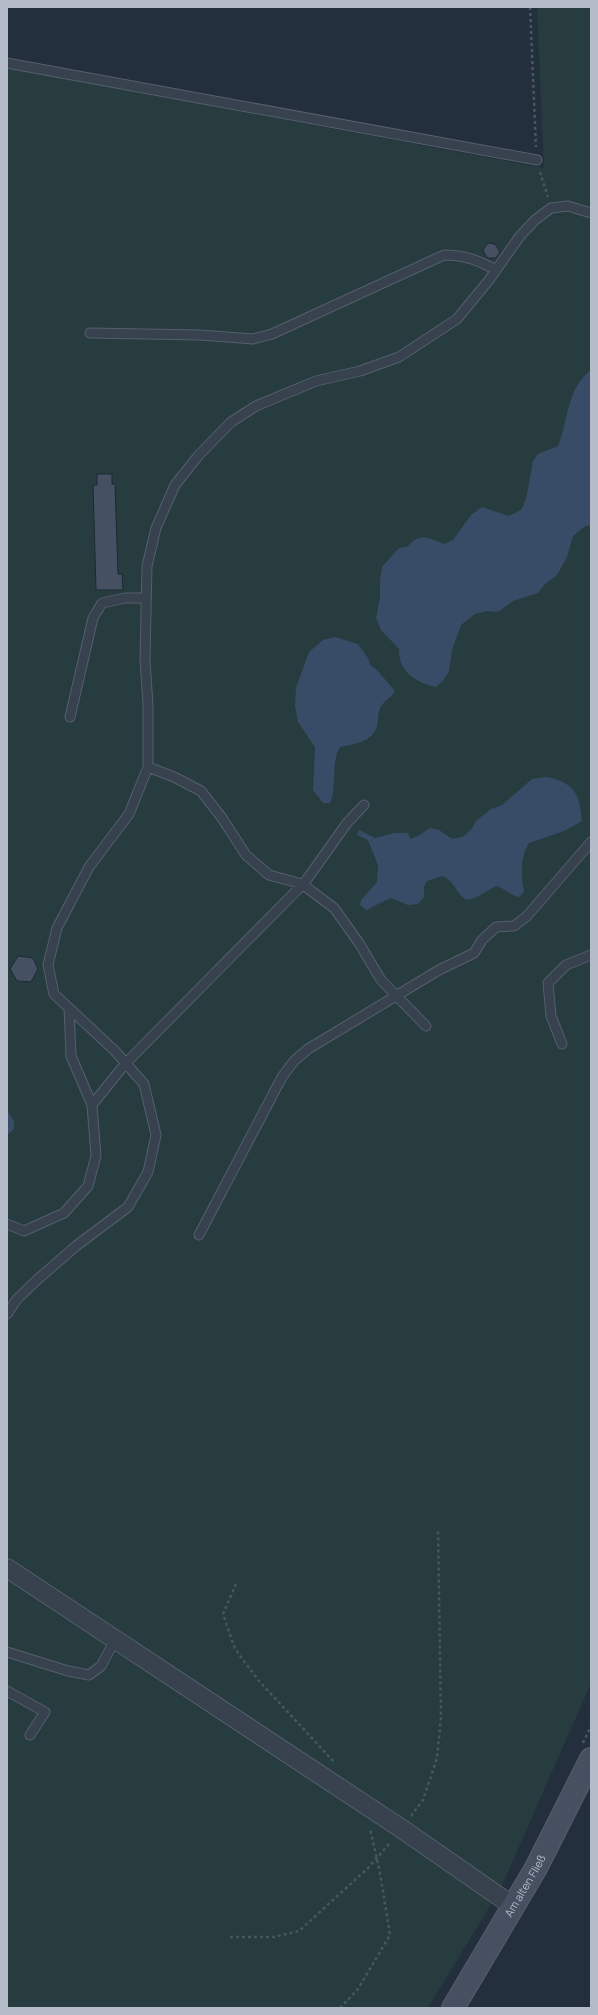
<svg xmlns="http://www.w3.org/2000/svg" width="598" height="2015" font-family="Manrope,sans-serif">
<style>
.green{fill:#263c3f}
.water{fill:#394c67}
.building{fill:#455162;stroke:#1f2835}
.lines{fill:none;stroke-linecap:round;stroke-linejoin:round}
.lane-casing{stroke:#565f6c;stroke-width:11}
.street-casing{stroke:#565f6c;stroke-width:20}
.secondary-casing{stroke:#565f6c;stroke-width:24}
.path{stroke:#44595c;stroke-width:2.5;stroke-dasharray:3 3;stroke-linecap:butt}
.lane{stroke:#38414e;stroke-width:9}
.street{stroke:#38414e;stroke-width:18}
.secondary{stroke:#465061;stroke-width:22}
.labels{text-anchor:middle;stroke-width:3;stroke-linejoin:round;paint-order:stroke}
.street-label{font-size:11px;fill:#b4bcc9;stroke:#1d2633}
</style>
<rect width="100%" height="100%" fill="#242f3e"/>
<!-- green -->
<path class="green" d="M 537,7 L 591,7 L 591,1683 L 501,1888 L 428,2008 L 7,2008 L 7,68 L 544,168 Z"/>
<!-- water -->
<path class="water" d="M 591,370 L 591,525 L 585,526 L 573,536 L 567,557 L 557,575 L 545,584 L 538,593 L 513,601 L 498,612 L 487,611 L 475,614 L 461,625 L 452,650 L 449,671 L 443,681 L 436,687 C 416,683 398,671 399,649 L 381,630 L 376,618 L 380,598 L 380,580 L 382,567 L 399,548 L 407,547 C 421,532 427,538 444,544 L 453,540 L 471,515 L 482,507 L 509,516 L 521,510 L 526,499 L 533,461 L 538,454 L 558,446 C 568,422 567,387 591,370 Z
M 335,637 L 358,644 L 368,658 L 370,665 L 377,670 L 395,691 C 391,698 386,699 382,705 C 377,711 379,719 377,726 C 373,742 354,744 340,747 C 330,764 338,785 330,803 L 323,803 L 313,790 L 315,747 L 298,722 L 295,705 L 296,688 L 309,652 L 323,640 Z
M 546,777 C 574,782 580,794 582,821 L 564,831 L 529,843 C 520,858 521,875 524,892 L 519,897 C 510,895 506,889 496,886 L 475,898 L 466,900 C 456,893 454,881 443,876 L 427,881 L 424,887 L 424,897 L 418,904 L 408,905 L 391,898 L 366,910 L 360,905 L 361,900 L 377,882 L 378,865 L 368,840 L 357,835 L 359,830 L 375,838 L 394,833 L 408,833 L 410,839 L 418,836 L 430,828 L 439,830 L 452,839 L 462,837 L 471,830 L 476,821 L 491,809 L 502,805 L 532,779 Z
M 7,1111 L 14,1121 L 14,1129 L 7,1135 Z"/>
<!-- building -->
<path class="building" d="M 488,243 L 495,244 L 500,252 L 496,258 L 487,258 L 483,250 Z
M 97,474 L 112,474 L 112,484 L 115,484 L 118,574 L 122,574 L 123,590 L 96,590 L 93,485 L 97,485 Z
M 18,956 L 33,958 L 38,969 L 31,982 L 17,981 L 10,969 Z"/>
<g class="lines">
<!-- lane casing -->
<g class="lane-casing">
<path id="lane" d="M 7,63 L 537,160
M 90,333 L 200,335 L 253,339 L 272,334 L 444,255 C 464,255 478,260 496,270
M 70,717 L 93,618 L 102,603 L 125,598 L 146,598
M 148,767 L 174,777 L 201,791 L 222,818 L 246,855 L 269,875 L 302,884 L 334,908 L 359,943 L 381,980 L 426,1026
M 562,1044 L 551,1016 L 548,983 L 566,965 L 591,955
M 92,1105 L 125,1064 L 305,882 L 347,823 L 364,805
M 7,1224 L 24,1231 L 64,1213 L 88,1186 L 96,1156 L 92,1105 L 71,1056 L 69,1008
M 199,1235 L 282,1077 L 294,1061 L 308,1049 L 439,970 L 474,953 L 482,940 L 496,927 L 514,926 L 527,916 L 591,842
M 7,1314 L 17,1299 L 37,1280 L 76,1246 L 128,1207 L 148,1172 L 156,1135 L 144,1084 L 115,1051 L 54,994 L 48,965 L 57,928 L 89,867 L 129,814 L 148,767 L 148,705 L 145,660 L 147,566 L 156,528 L 175,485 L 198,456 L 231,422 L 256,406 L 316,381 L 360,371 L 399,357 L 457,319 L 489,280 L 520,236 L 535,220 L 551,208 L 568,206 L 591,213
M 7,1652 L 68,1671 L 89,1675 L 101,1666 L 115,1640
M 7,1691 L 45,1712 L 30,1735"/>
</g>
<!-- street casing -->
<g class="street-casing">
<path id="street" d="M 7,1568 L 402,1829 L 513,1906"/>
</g>
<!-- secondary casing -->
<g class="secondary-casing">
<g id="secondary">
<path id="s1" d="M 453,2008 L 536,1868 L 591,1759"/>
</g>
</g>
<!-- path -->
<path class="path" d="M 530,7 L 536,147
M 540,172 L 548,197
M 236,1584 L 223,1614 L 235,1649 L 259,1681 L 335,1763
M 583,1743 L 591,1726
M 411,1816 L 423,1800 L 437,1758 L 441,1718 L 438,1529
M 230,1937 L 274,1937 L 299,1931 L 368,1868 L 391,1842
M 340,2008 L 358,1989 L 390,1935 L 380,1873 L 370,1828"/>
<!-- lane -->
<use href="#lane" class="lane"/>
<!-- street -->
<use href="#street" class="street"/>
<!-- secondary -->
<use href="#secondary" class="secondary"/>
</g>
<g class="labels">
<!-- street labels -->
<g class="street-label">
<text dy="4" stroke="none"><textPath href="#s1" startOffset="142">Am alten Fließ</textPath></text>
</g>
</g>
<!-- border -->
<rect width="598" height="2015" fill="none" stroke="#b4bcc9" stroke-width="16"/>
</svg>
